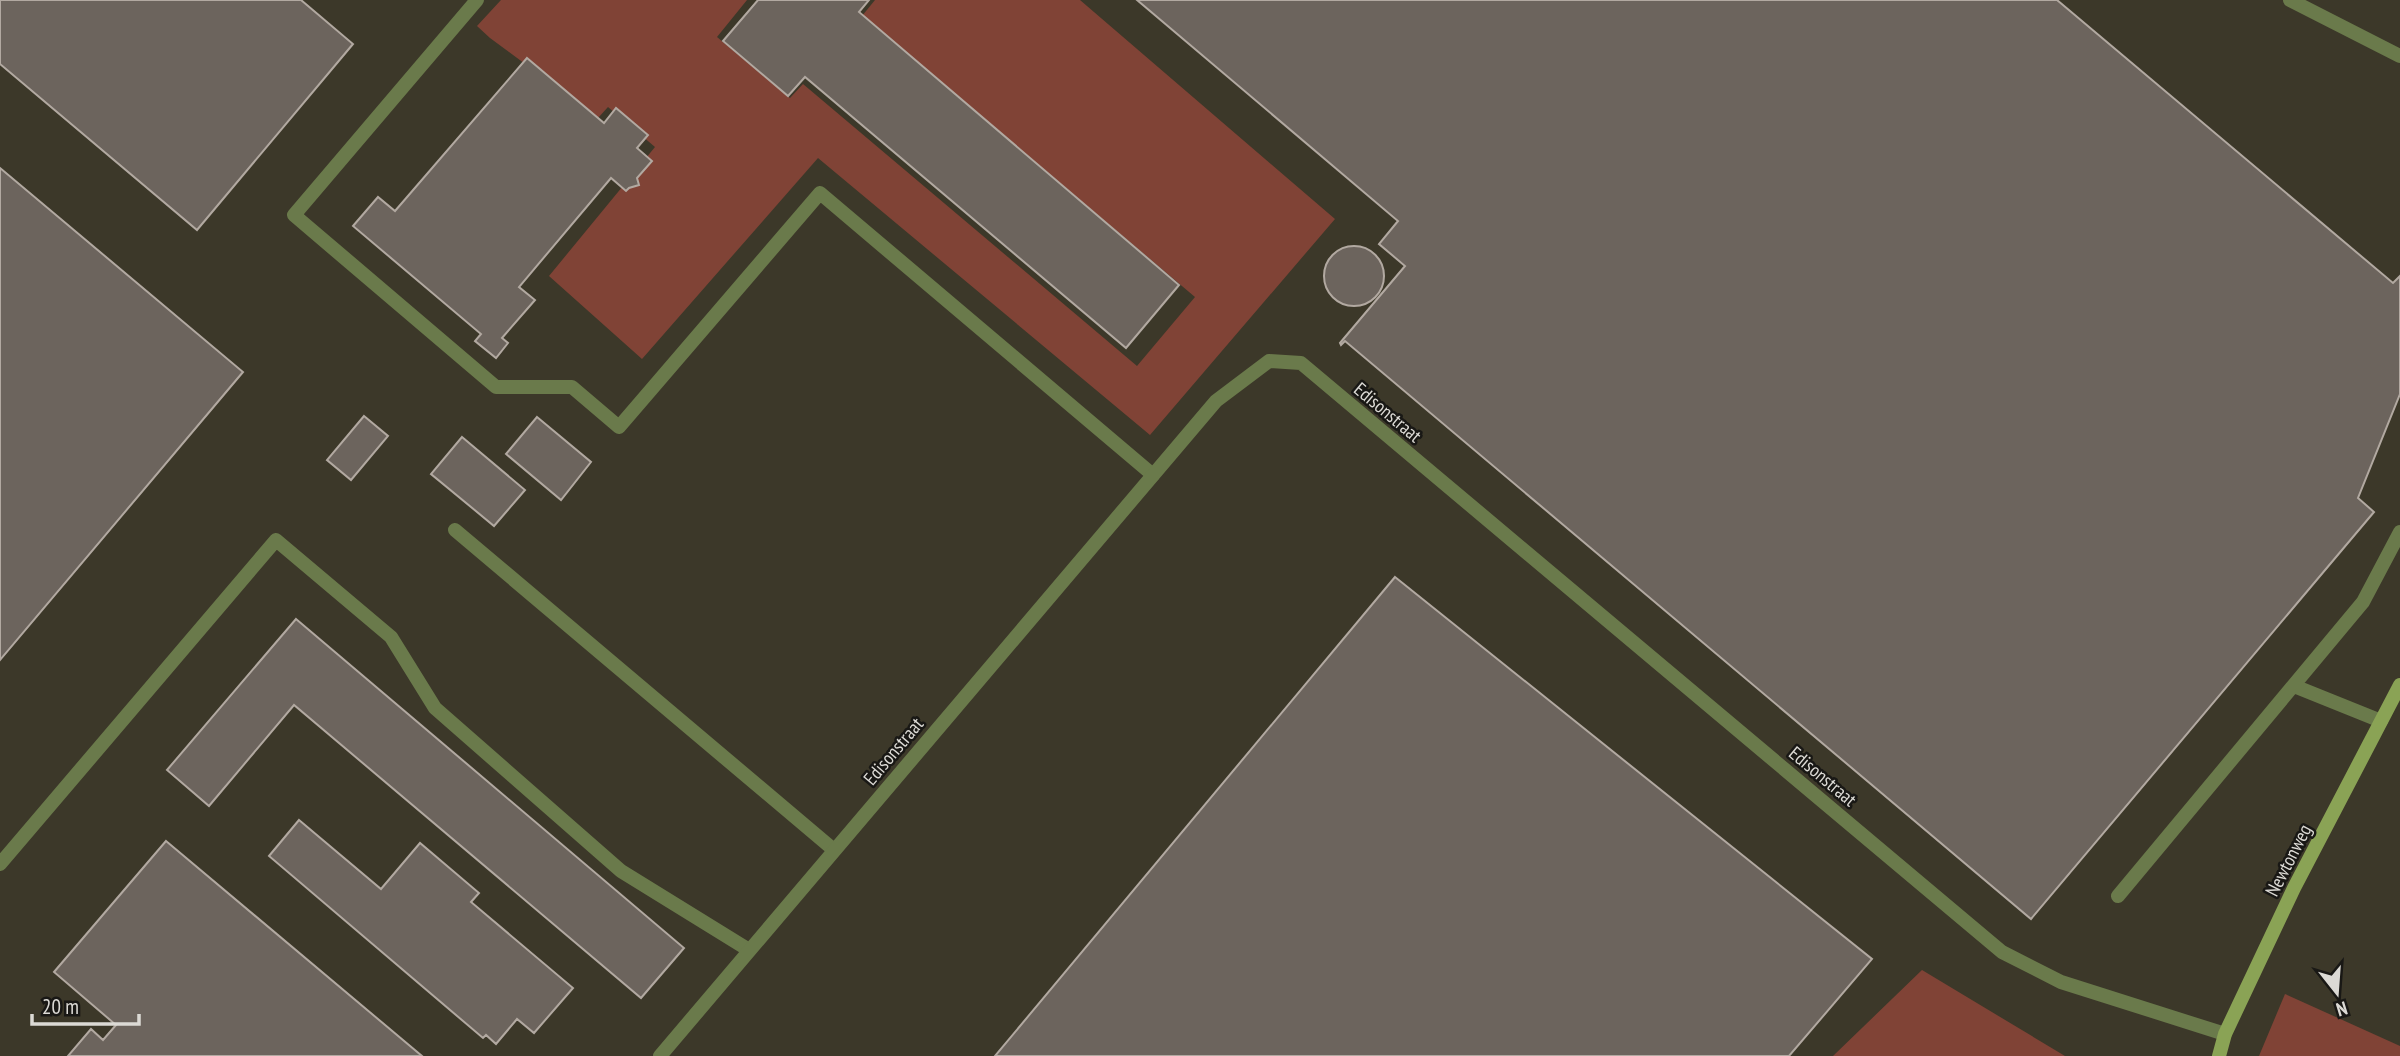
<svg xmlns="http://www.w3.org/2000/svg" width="2400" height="1056" font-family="'PT Sans Narrow',sans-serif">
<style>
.built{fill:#3c3829}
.green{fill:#804336}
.building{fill:#6c645d;stroke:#b2a9a1;stroke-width:2}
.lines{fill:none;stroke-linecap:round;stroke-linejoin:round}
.lane{stroke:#6a7a4b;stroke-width:14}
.street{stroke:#6a7a4b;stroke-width:14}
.secondary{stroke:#8aa355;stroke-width:14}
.labels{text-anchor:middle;stroke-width:5;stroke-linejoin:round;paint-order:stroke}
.street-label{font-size:19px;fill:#dcdad5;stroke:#191815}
</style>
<rect width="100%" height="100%" fill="#333028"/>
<!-- built -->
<path class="built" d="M 0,0 L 2400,0 L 2400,1056 L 0,1056 Z"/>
<!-- green -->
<path class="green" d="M 501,0 L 747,0 L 717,37 L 790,98 L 803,84 L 1137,366 L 1195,297 L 862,16 L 875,0 L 1080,0 L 1335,219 L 1150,435 L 818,158 L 642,359 L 549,276 L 655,147 L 608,107 L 598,118 L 490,38 L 477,26 Z
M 1922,970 L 2065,1056 L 1833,1056 Z
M 2285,994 L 2400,1046 L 2400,1056 L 2259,1056 Z"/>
<!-- building -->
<path class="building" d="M 0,0 L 301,0 L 353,44 L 197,230 L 0,64 Z
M 758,0 L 869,0 L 859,12 L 1179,285 L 1126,348 L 805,77 L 788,96 L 723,41 Z
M 1137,0 L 2057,0 L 2393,283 L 2400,276 L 2400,394 L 2358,498 L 2374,512 L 2031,919 L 1345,341 L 1341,345 L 1340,343 L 1405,266 L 1379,244 L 1398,221 Z
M 527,58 L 604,123 L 616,108 L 648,135 L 637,148 L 652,161 L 637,178 L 639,185 L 629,188 L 626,191 L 611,178 L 519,287 L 535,300 L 502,338 L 508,343 L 496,358 L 475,341 L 481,334 L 353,226 L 378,197 L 395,211 Z
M 0,168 L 243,372 L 0,660 Z
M1324 276a30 30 0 1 1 60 0a30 30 0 1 1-60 0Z
M 364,416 L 388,436 L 351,480 L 327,460 Z
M 537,417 L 591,462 L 561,500 L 506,454 Z
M 462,437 L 525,490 L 494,526 L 431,474 Z
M 1395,577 L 1872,959 L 1789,1056 L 995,1056 Z
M 296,619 L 684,948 L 641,998 L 294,705 L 209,806 L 167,770 Z
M 299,820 L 381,889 L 420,843 L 479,893 L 471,902 L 573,988 L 534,1033 L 517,1019 L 496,1044 L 486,1035 L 483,1038 L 269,856 Z
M 166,841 L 422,1056 L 68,1056 L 91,1029 L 103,1040 L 116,1025 L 54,972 Z"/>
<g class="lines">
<!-- lane -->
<path class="lane" d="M 477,0 L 294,215 L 496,387 L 572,387 L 619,427 L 820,193 L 1153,475
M 2290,0 L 2400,56
M 455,530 L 834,850
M 2294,686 L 2381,721
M 0,864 L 276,540 L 391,637 L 435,708 L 621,871 L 749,950
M 2118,896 L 2363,602 L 2400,532"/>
<!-- street -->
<path class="street" d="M 660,1056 L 1216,401 L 1269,361 L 1301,363 L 2002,952 L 2061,982 L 2225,1034"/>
<!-- secondary -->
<path class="secondary" d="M 2219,1056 L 2225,1034 L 2294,888 L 2400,685"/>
</g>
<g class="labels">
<!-- street labels -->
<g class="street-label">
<text transform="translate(1388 412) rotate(40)" y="7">Edisonstraat</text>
<text transform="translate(893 751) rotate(-50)" y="7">Edisonstraat</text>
<text transform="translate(1823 776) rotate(40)" y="7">Edisonstraat</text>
<text transform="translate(2288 860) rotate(-63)" y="7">Newtonweg</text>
</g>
</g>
<!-- north arrow -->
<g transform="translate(2337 993) rotate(163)" stroke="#191815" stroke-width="5" paint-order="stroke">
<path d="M0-5L12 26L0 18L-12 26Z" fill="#dcdad5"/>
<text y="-10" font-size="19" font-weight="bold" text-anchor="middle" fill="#dcdad5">N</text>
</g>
<!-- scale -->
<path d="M32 1014v10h107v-10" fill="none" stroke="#dcdad5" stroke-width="3.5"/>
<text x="42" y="1014" font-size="21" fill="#dcdad5" stroke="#191815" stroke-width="5" paint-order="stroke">20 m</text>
</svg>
